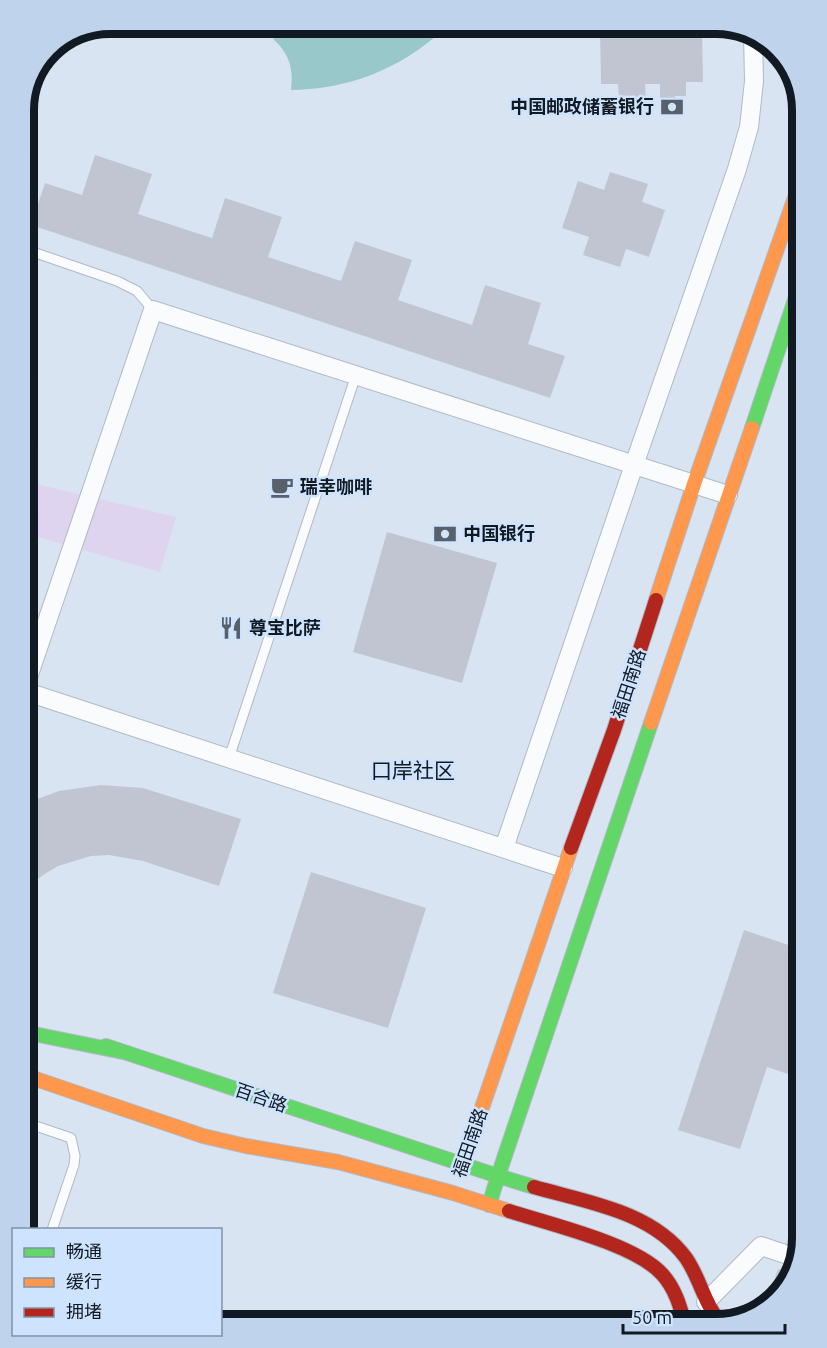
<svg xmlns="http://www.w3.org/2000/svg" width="827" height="1348" font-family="Ubuntu,'Noto Sans SC',sans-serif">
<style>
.green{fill:#ded4ef}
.water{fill:#98c8c9}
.building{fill:#c0c5d1}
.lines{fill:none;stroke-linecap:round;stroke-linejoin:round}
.lane-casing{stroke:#b0b9c4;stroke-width:11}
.street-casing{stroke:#b0b9c4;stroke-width:20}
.fast-casing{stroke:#b0b9c4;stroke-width:16}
.slow-casing{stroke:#b0b9c4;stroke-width:16}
.jam-casing{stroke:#b0b9c4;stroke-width:16}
.lane{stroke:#f9fbfd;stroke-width:9}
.street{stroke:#f9fbfd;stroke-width:18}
.fast{stroke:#63d668;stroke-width:14}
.slow{stroke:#ff974d;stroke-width:14}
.jam{stroke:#b3261e;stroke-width:14}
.labels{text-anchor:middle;stroke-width:5;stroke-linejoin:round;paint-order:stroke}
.poi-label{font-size:18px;font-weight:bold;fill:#111922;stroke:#cee3fe;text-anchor:start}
.street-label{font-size:18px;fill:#111922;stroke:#cee3fe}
.quarter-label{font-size:21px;fill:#111922;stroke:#cee3fe}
.rim{fill:none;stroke:#111922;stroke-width:8}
</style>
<rect width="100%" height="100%" fill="#d9e4f3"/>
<!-- green -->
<path class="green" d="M 32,483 L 176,517 L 160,572 L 24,533 L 24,506 Z"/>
<!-- water -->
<path class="water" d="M 293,24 L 444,24 C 440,35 431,40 422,47 C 382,76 340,89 291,90 C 294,69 289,53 273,39 Z"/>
<!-- building -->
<path class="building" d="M 617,24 L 702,25 L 703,82 L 686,82 L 686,96 L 675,96 L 675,99 L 660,99 L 660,84 L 645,84 L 646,100 L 630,100 L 630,97 L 619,97 L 618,84 L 601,84 L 600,27 L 617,27 Z
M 95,155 L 152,174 L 138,214 L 212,238 L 225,198 L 282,217 L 268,257 L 341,281 L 355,241 L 412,260 L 398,300 L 472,325 L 485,285 L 541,303 L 528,344 L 565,356 L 550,398 L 31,225 L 45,183 L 82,195 Z
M 610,172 L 648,184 L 642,202 L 665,210 L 649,257 L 626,249 L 620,267 L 583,255 L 589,237 L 562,228 L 578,181 L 604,190 Z
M 387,532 L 497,563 L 462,683 L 353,652 Z
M 101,785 L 143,788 L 241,819 L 219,886 L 143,861 L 109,855 L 91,856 L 58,866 L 43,875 L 29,886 L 24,880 L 24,804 L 59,791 Z
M 311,872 L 426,908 L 388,1028 L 273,993 Z
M 744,930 L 803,950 L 803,1041 L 799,1040 L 788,1074 L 767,1067 L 740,1149 L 678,1130 Z
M 778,1269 L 792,1273 L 789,1285 L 765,1306 Z"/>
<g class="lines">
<!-- lane casing -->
<g class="lane-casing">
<path id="lane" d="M 24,245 L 33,252 L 117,281 L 137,291 L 153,310
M 229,758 L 356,375
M 24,1122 L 71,1138 L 75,1156 L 74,1165 L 52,1230
M 24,1201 L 31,1181 L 24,1167"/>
</g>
<!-- street casing -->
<g class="street-casing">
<path id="street" d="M 24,689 L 153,310 L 728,495
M 24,691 L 563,868
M 504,848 L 634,465 L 737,169 L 749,127 L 754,81 L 753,35
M 706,1302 L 761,1246 L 797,1258"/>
</g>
<!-- fast casing -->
<g class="fast-casing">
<path id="fast" d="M 799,188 L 803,189
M 752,428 L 803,276
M 24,1032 L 128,1053
M 106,1046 L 498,1176 L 489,1205
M 534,1187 L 498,1176 L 651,723"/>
</g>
<!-- slow casing -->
<g class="slow-casing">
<path id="slow" d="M 656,600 L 694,484 L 803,175
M 651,723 L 752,428
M 24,1075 L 203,1136 L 246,1146 L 338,1162 L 453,1193 L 509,1211
M 462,1166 L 571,848"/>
</g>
<!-- jam casing -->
<g class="jam-casing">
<path id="jam" d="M 571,848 L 614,730 L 656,600
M 534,1187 C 586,1202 652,1211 686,1258 C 700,1278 704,1303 720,1323
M 509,1211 C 549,1224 635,1244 662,1274 C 675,1288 680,1306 685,1324"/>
</g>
<!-- lane -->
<use href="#lane" class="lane"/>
<!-- street -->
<use href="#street" class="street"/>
<!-- fast -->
<use href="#fast" class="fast"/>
<!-- slow -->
<use href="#slow" class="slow"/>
<!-- jam -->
<use href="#jam" class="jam"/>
</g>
<!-- icons -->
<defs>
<g id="bank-bare" transform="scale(1.8)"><path d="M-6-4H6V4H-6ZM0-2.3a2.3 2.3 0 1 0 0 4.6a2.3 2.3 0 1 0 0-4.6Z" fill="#57606b" stroke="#cee3fe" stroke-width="2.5" paint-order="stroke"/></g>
<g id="cafe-bare" transform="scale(1.8)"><path d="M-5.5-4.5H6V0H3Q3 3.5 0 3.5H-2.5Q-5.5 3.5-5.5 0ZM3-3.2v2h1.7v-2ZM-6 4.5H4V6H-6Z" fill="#57606b" stroke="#cee3fe" stroke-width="2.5" paint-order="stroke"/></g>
<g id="restaurant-bare" transform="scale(1.8)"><path d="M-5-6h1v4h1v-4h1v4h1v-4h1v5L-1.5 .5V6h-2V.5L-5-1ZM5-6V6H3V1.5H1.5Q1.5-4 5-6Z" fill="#57606b" stroke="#cee3fe" stroke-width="2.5" paint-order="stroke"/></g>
</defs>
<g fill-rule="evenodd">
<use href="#bank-bare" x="672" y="107"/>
<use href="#cafe-bare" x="282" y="487"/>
<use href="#bank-bare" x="445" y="534"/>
<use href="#restaurant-bare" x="231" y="628"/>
</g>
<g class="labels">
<!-- poi labels -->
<g class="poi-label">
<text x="654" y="113" text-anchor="end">中国邮政储蓄银行</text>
<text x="300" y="493">瑞幸咖啡</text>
<text x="463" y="540">中国银行</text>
<text x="249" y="634">尊宝比萨</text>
</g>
<!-- street labels -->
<g class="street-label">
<text transform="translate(629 684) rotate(-72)" y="6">福田南路</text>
<text transform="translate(261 1098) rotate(19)" y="6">百合路</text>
<text transform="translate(470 1143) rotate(-71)" y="6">福田南路</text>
</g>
<!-- quarter labels -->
<g class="quarter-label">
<text x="413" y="778">口岸社区</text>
</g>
</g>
<!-- crop -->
<path d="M0 0H827V1348H0ZM110 34H716A76 76 0 0 1 792 110V1238A76 76 0 0 1 716 1314H110A76 76 0 0 1 34 1238V110A76 76 0 0 1 110 34Z" fill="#bfd3ec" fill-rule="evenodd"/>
<path class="rim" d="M110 34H716A76 76 0 0 1 792 110V1238A76 76 0 0 1 716 1314H110A76 76 0 0 1 34 1238V110A76 76 0 0 1 110 34Z"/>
<!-- legend -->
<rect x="12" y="1228" width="210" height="108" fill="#cee3fe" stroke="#8292a6" stroke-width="1.5"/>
<rect x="24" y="1248" width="30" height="9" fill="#63d668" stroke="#8292a6" stroke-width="1.5"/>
<text x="66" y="1258" font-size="18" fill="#111922">畅通</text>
<rect x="24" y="1278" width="30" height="9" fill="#ff974d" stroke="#8292a6" stroke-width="1.5"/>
<text x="66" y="1288" font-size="18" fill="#111922">缓行</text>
<rect x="24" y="1308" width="30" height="9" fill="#b3261e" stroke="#8292a6" stroke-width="1.5"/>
<text x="66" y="1318" font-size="18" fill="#111922">拥堵</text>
<!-- scale -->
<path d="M623 1324v9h162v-9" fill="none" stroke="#111922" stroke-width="3"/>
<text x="632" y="1324" font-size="18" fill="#111922" stroke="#cee3fe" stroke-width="4.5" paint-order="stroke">50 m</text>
</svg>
